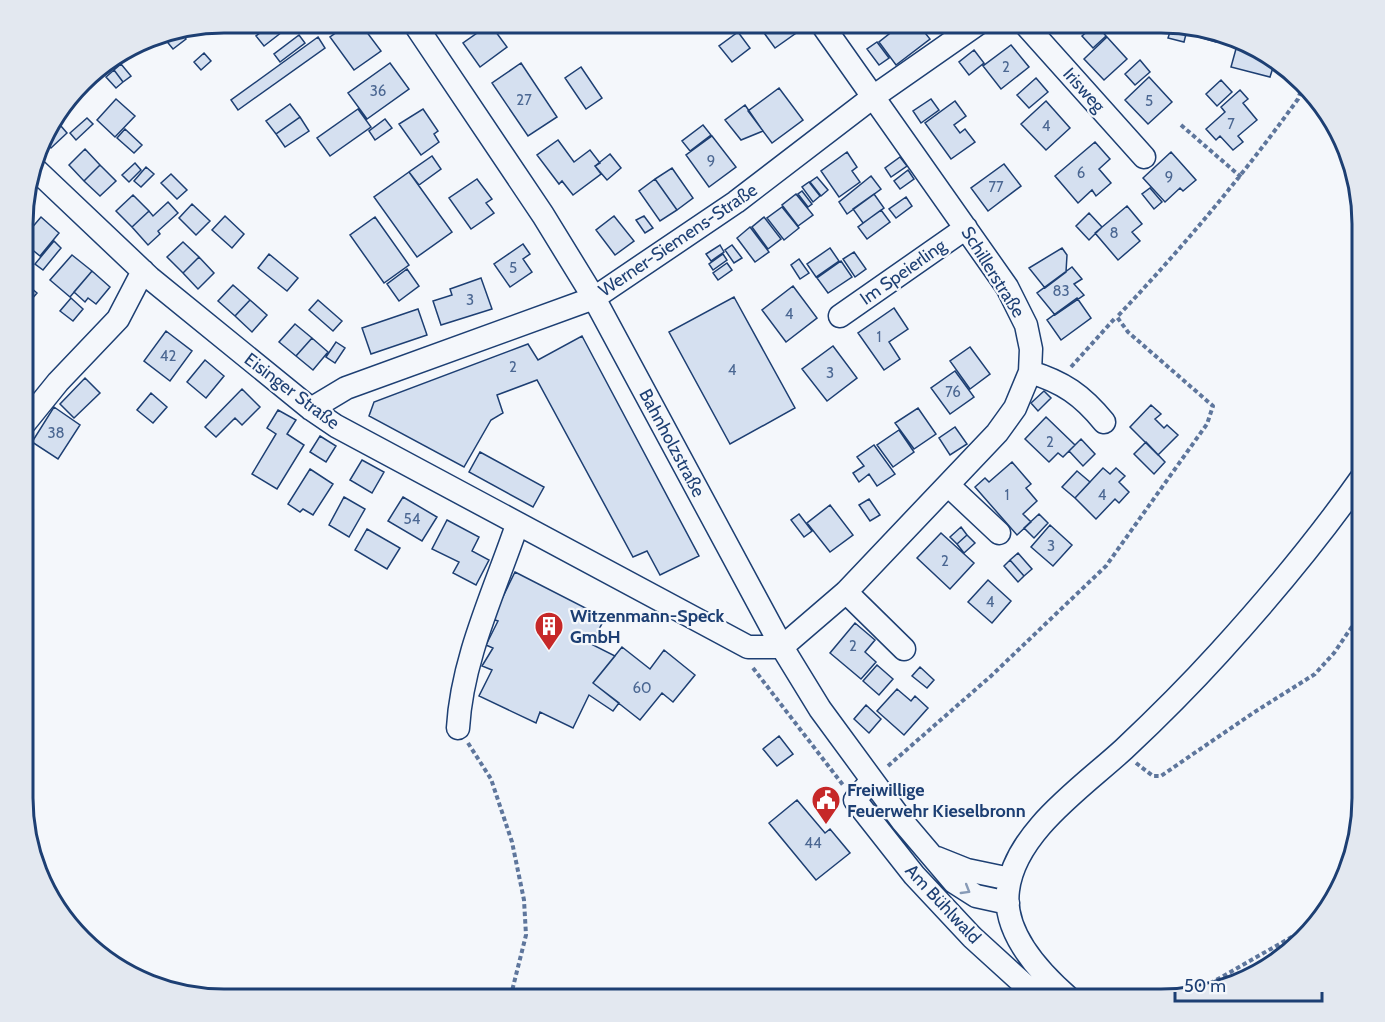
<svg xmlns="http://www.w3.org/2000/svg" width="1385" height="1022" font-family="Cabin,sans-serif">
<style>
.building{fill:#d5e0f0;stroke:#1d3f73;stroke-width:1.5}
.lines{fill:none;stroke-linecap:round;stroke-linejoin:round}
.minor-casing{stroke:#1d3f73;stroke-width:25}
.path{stroke:#5e769c;stroke-width:4;stroke-dasharray:4.5 3;stroke-linecap:butt}
.minor{stroke:#f4f7fb;stroke-width:22}
.oneway{stroke:#889bb7}
.labels{text-anchor:middle;stroke-width:4.5;stroke-linejoin:round;paint-order:stroke}
.number-label{font-size:15px;fill:#4b6792}
.street-label{font-size:18px;fill:#1d3f73;stroke:#f4f7fb}
.poi-label{font-size:18px;font-weight:bold;fill:#1d3f73;stroke:#f4f7fb;text-anchor:start}
.rim{fill:none;stroke:#1d3f73;stroke-width:3}
</style>
<rect width="100%" height="100%" fill="#f4f7fb"/>
<!-- building -->
<path class="building" d="M 273,23 L 282,32 L 264,46 L 256,36 Z
M 274,23 L 290,23 L 292,25 L 282,32 Z
M 350,23 L 360,23 L 381,51 L 354,70 L 330,37 Z
M 764,23 L 794,23 L 799,31 L 775,48 L 759,26 Z
M 853,23 L 875,23 L 860,33 Z
M 879,23 L 893,23 L 880,33 L 875,26 Z
M 903,23 L 917,23 L 930,39 L 896,65 L 879,42 Z
M 1045,23 L 1069,23 L 1075,30 L 1070,33 L 1054,32 Z
M 1069,23 L 1081,23 L 1081,24 L 1075,30 Z
M 1173,23 L 1188,26 L 1184,42 L 1168,38 Z
M 490,24 L 507,47 L 480,67 L 463,43 Z
M 1096,24 L 1106,36 L 1093,48 L 1082,36 Z
M 1191,27 L 1218,33 L 1216,42 L 1189,34 Z
M 186,29 L 182,32 L 186,39 L 173,49 L 160,33 Z
M 738,32 L 750,48 L 732,62 L 719,46 Z
M 299,35 L 305,43 L 280,62 L 274,54 Z
M 318,37 L 325,48 L 238,110 L 231,100 Z
M 1107,37 L 1127,59 L 1104,80 L 1084,59 Z
M 1239,38 L 1275,61 L 1270,77 L 1231,67 Z
M 877,42 L 889,58 L 879,65 L 867,49 Z
M 1011,45 L 1029,67 L 1001,89 L 983,66 Z
M 974,50 L 984,63 L 969,75 L 959,62 Z
M 204,53 L 211,61 L 201,70 L 194,62 Z
M 1140,60 L 1150,72 L 1135,85 L 1125,74 Z
M 390,63 L 409,89 L 367,119 L 348,93 Z
M 521,63 L 557,117 L 528,136 L 492,83 Z
M 121,64 L 131,76 L 123,82 L 114,70 Z
M 581,67 L 602,98 L 586,109 L 565,78 Z
M 114,70 L 123,82 L 116,88 L 106,77 Z
M 1149,77 L 1172,102 L 1148,124 L 1125,100 Z
M 1036,78 L 1048,92 L 1029,108 L 1017,95 Z
M 86,79 L 89,83 L 69,101 L 69,100 Z
M 1221,80 L 1232,92 L 1217,106 L 1206,94 Z
M 779,88 L 803,120 L 772,143 L 748,111 Z
M 1240,90 L 1248,99 L 1243,103 L 1257,120 L 1238,136 L 1243,142 L 1233,150 L 1220,136 L 1216,140 L 1206,129 L 1225,112 L 1221,107 Z
M 116,99 L 135,116 L 115,137 L 97,120 Z
M 931,99 L 939,110 L 921,123 L 913,111 Z
M 955,101 L 966,116 L 954,125 L 960,133 L 965,129 L 975,142 L 951,159 L 925,123 Z
M 1046,101 L 1070,128 L 1046,150 L 1021,124 Z
M 290,104 L 300,117 L 276,134 L 266,121 Z
M 745,105 L 763,131 L 741,140 L 725,120 Z
M 358,109 L 371,127 L 330,156 L 317,138 Z
M 423,109 L 438,131 L 434,134 L 439,142 L 421,155 L 399,124 Z
M 300,117 L 309,131 L 285,147 L 276,134 Z
M 54,118 L 67,133 L 51,148 L 44,140 Z
M 87,118 L 93,124 L 76,140 L 70,133 Z
M 385,119 L 392,128 L 375,140 L 369,131 Z
M 703,125 L 711,135 L 690,151 L 682,141 Z
M 125,129 L 142,145 L 134,153 L 117,138 Z
M 712,136 L 736,167 L 709,187 L 686,155 Z
M 558,140 L 574,162 L 590,150 L 600,163 L 595,166 L 601,174 L 573,195 L 562,181 L 559,184 L 537,155 Z
M 1095,142 L 1110,159 L 1099,169 L 1111,183 L 1096,196 L 1092,190 L 1078,203 L 1055,176 Z
M 85,149 L 100,165 L 84,181 L 69,165 Z
M 847,152 L 857,167 L 852,171 L 860,182 L 839,197 L 821,171 Z
M 1171,152 L 1196,180 L 1183,191 L 1180,188 L 1165,202 L 1143,178 Z
M 610,154 L 621,168 L 607,180 L 595,166 Z
M 432,156 L 441,169 L 419,185 L 409,172 Z
M 900,157 L 907,166 L 891,177 L 885,168 Z
M 135,163 L 141,170 L 129,182 L 122,175 Z
M 1004,164 L 1021,186 L 988,211 L 971,188 Z
M 100,165 L 116,181 L 100,196 L 84,181 Z
M 146,167 L 154,174 L 141,187 L 134,181 Z
M 672,168 L 693,198 L 677,210 L 655,179 Z
M 908,170 L 914,179 L 900,189 L 894,181 Z
M 409,172 L 452,232 L 417,257 L 374,197 Z
M 171,174 L 187,190 L 177,199 L 161,183 Z
M 871,176 L 881,189 L 847,214 L 839,202 Z
M 817,177 L 828,190 L 821,196 L 810,182 Z
M 477,179 L 492,199 L 486,203 L 494,213 L 471,229 L 449,198 Z
M 655,179 L 677,210 L 660,221 L 639,191 Z
M 809,182 L 820,196 L 813,202 L 802,187 Z
M 1150,188 L 1162,202 L 1154,209 L 1142,194 Z
M 802,191 L 812,204 L 808,207 L 798,194 Z
M 796,194 L 813,215 L 798,226 L 782,205 Z
M 874,194 L 884,208 L 863,223 L 853,209 Z
M 133,195 L 149,211 L 132,227 L 116,211 Z
M 906,197 L 912,206 L 896,218 L 889,209 Z
M 168,202 L 178,213 L 158,231 L 160,234 L 148,245 L 132,227 L 149,211 L 153,216 Z
M 192,204 L 210,221 L 196,235 L 179,218 Z
M 1127,206 L 1142,224 L 1132,232 L 1140,241 L 1118,260 L 1095,233 Z
M 782,207 L 799,228 L 784,240 L 767,218 Z
M 881,210 L 890,222 L 867,239 L 858,227 Z
M 1089,213 L 1102,227 L 1089,240 L 1076,226 Z
M 225,216 L 244,234 L 232,248 L 212,230 Z
M 614,216 L 634,241 L 615,255 L 596,230 Z
M 644,216 L 653,228 L 645,233 L 636,220 Z
M 41,217 L 59,233 L 40,256 L 24,243 L 24,237 Z
M 375,217 L 409,265 L 384,283 L 350,235 Z
M 764,217 L 781,239 L 768,249 L 752,227 Z
M 750,227 L 769,252 L 755,262 L 737,238 Z
M 54,241 L 61,248 L 43,270 L 35,264 Z
M 183,242 L 199,257 L 183,273 L 167,257 Z
M 523,244 L 530,254 L 523,259 L 532,272 L 510,287 L 494,264 Z
M 720,245 L 724,252 L 711,261 L 706,254 Z
M 732,245 L 742,258 L 734,263 L 725,250 Z
M 830,248 L 839,261 L 816,277 L 807,264 Z
M 1062,248 L 1067,255 L 1066,272 L 1045,288 L 1029,268 Z
M 854,252 L 866,269 L 855,277 L 843,259 Z
M 269,254 L 298,278 L 287,291 L 258,268 Z
M 723,254 L 727,260 L 713,270 L 709,264 Z
M 72,255 L 92,271 L 70,297 L 50,280 Z
M 199,257 L 214,273 L 198,289 L 183,273 Z
M 799,259 L 809,273 L 800,279 L 791,265 Z
M 841,261 L 852,277 L 828,293 L 817,278 Z
M 727,263 L 732,270 L 718,280 L 713,273 Z
M 1072,267 L 1082,279 L 1074,284 L 1084,295 L 1055,315 L 1037,293 Z
M 407,269 L 419,286 L 399,301 L 387,284 Z
M 92,271 L 110,287 L 96,304 L 88,298 L 85,302 L 74,292 Z
M 481,278 L 492,309 L 441,325 L 433,301 L 452,295 L 450,289 Z
M 233,285 L 250,300 L 235,316 L 218,301 Z
M 793,286 L 817,318 L 786,342 L 762,310 Z
M 30,287 L 37,293 L 24,308 L 24,295 Z
M 734,297 L 795,408 L 730,444 L 669,332 Z
M 71,298 L 83,309 L 73,321 L 60,311 Z
M 1077,298 L 1091,318 L 1061,340 L 1047,320 Z
M 250,300 L 267,315 L 252,332 L 235,316 Z
M 318,300 L 342,321 L 333,331 L 309,310 Z
M 894,308 L 908,329 L 889,342 L 900,359 L 884,370 L 858,333 Z
M 418,309 L 427,335 L 371,354 L 362,328 Z
M 295,324 L 312,338 L 296,356 L 279,342 Z
M 166,331 L 192,351 L 170,381 L 144,361 Z
M 582,336 L 699,556 L 660,575 L 647,551 L 633,557 L 537,380 L 497,395 L 503,413 L 491,420 L 464,467 L 369,416 L 374,402 L 528,344 L 538,360 Z
M 312,338 L 328,352 L 313,370 L 296,356 Z
M 336,342 L 345,348 L 335,363 L 326,357 Z
M 833,346 L 857,378 L 827,401 L 802,369 Z
M 970,347 L 990,374 L 970,389 L 950,361 Z
M 205,360 L 224,376 L 206,398 L 187,382 Z
M 955,371 L 974,397 L 950,414 L 931,388 Z
M 85,378 L 100,393 L 74,418 L 60,404 Z
M 242,389 L 260,407 L 242,425 L 235,418 L 216,437 L 205,427 Z
M 1044,391 L 1051,398 L 1038,411 L 1031,403 Z
M 151,393 L 167,407 L 153,423 L 137,410 Z
M 1151,405 L 1161,414 L 1155,419 L 1164,428 L 1167,425 L 1178,435 L 1158,455 L 1130,427 Z
M 54,407 L 80,425 L 58,459 L 32,442 Z
M 918,408 L 936,434 L 914,449 L 895,423 Z
M 278,410 L 296,420 L 287,434 L 304,445 L 277,489 L 252,474 L 276,434 L 267,428 Z
M 1046,417 L 1075,445 L 1063,457 L 1058,453 L 1049,462 L 1025,439 Z
M 955,427 L 967,444 L 950,455 L 939,438 Z
M 899,430 L 914,452 L 893,467 L 877,445 Z
M 320,436 L 336,446 L 326,462 L 310,452 Z
M 1081,439 L 1095,454 L 1083,466 L 1069,451 Z
M 1146,442 L 1165,462 L 1154,474 L 1134,454 Z
M 874,445 L 895,474 L 877,486 L 869,474 L 859,482 L 853,473 L 864,466 L 857,457 Z
M 480,452 L 544,487 L 533,507 L 469,472 Z
M 362,460 L 384,472 L 372,493 L 350,480 Z
M 1012,462 L 1031,484 L 1026,488 L 1037,501 L 1023,514 L 1031,522 L 1017,535 L 975,487 L 985,478 L 989,482 Z
M 1103,468 L 1110,474 L 1116,468 L 1125,476 L 1119,482 L 1129,492 L 1119,503 L 1115,499 L 1096,519 L 1075,498 Z
M 310,469 L 333,484 L 313,515 L 303,509 L 300,512 L 288,504 Z
M 1077,471 L 1090,482 L 1075,498 L 1062,487 Z
M 344,497 L 365,509 L 349,537 L 329,525 Z
M 403,497 L 437,517 L 422,541 L 388,521 Z
M 869,499 L 880,515 L 870,521 L 859,505 Z
M 830,505 L 853,535 L 830,552 L 807,523 Z
M 799,514 L 812,531 L 804,537 L 791,520 Z
M 1039,514 L 1048,523 L 1034,538 L 1024,528 Z
M 447,520 L 479,537 L 472,551 L 489,560 L 476,585 L 453,573 L 459,562 L 432,549 Z
M 1050,525 L 1072,545 L 1053,566 L 1031,547 Z
M 961,527 L 967,535 L 957,544 L 950,537 Z
M 367,529 L 400,548 L 387,569 L 355,550 Z
M 941,533 L 974,563 L 950,589 L 917,558 Z
M 967,535 L 975,543 L 964,553 L 957,544 Z
M 1018,553 L 1032,569 L 1024,576 L 1010,560 Z
M 1010,560 L 1024,576 L 1018,582 L 1004,566 Z
M 515,572 L 605,618 L 591,644 L 615,656 L 593,683 L 619,703 L 613,711 L 589,695 L 573,728 L 540,712 L 536,723 L 479,696 L 492,670 L 482,666 L 493,648 L 486,645 L 498,621 L 492,619 Z
M 988,580 L 1011,601 L 992,623 L 968,602 Z
M 855,623 L 875,640 L 865,652 L 876,662 L 861,679 L 830,653 Z
M 622,647 L 650,669 L 664,650 L 695,675 L 673,702 L 662,693 L 640,720 L 593,683 Z
M 877,665 L 893,679 L 879,695 L 863,681 Z
M 920,667 L 934,680 L 927,688 L 912,676 Z
M 897,689 L 911,701 L 915,696 L 928,708 L 904,735 L 877,711 Z
M 866,705 L 881,719 L 869,733 L 854,719 Z
M 779,736 L 793,754 L 777,766 L 763,749 Z
M 797,800 L 825,833 L 830,829 L 850,853 L 816,880 L 769,823 Z"/>
<g class="lines">
<!-- minor casing -->
<g class="minor-casing">
<path id="minor" d="M 414,23 L 543,215 L 594,298 L 782,647 L 820,709 L 903,822 L 954,882 L 976,896 L 1008,903
M 1024,23 L 1144,157
M 34,168 L 150,278 L 311,409 L 336,426 L 748,647 L 782,647 L 846,592 L 997,433 L 1015,408 L 1030,372 L 1031,349 L 1026,325 L 1007,287 L 821,23
M 840,316 L 966,228
M 1030,372 C 1063,382 1082,395 1104,422
M 311,409 L 346,388 L 594,298 L 736,202 L 873,97 L 979,23
M 24,424 L 58,382 L 118,319 L 143,271
M 948,485 L 999,533
M 846,592 L 904,649
M 458,728 C 462,658 495,590 517,525
M 871,781 L 855,800 L 914,875 L 972,937 L 1040,999
M 937,858 L 967,870 L 1010,879
M 1070,999 C 1040,973 1002,933 1008,890 C 1015,832 1084,786 1124,749 C 1157,718 1189,686 1219,653 C 1270,597 1319,538 1362,477"/>
</g>
<!-- path -->
<path class="path" d="M 1181,125 L 1241,177
M 1071,367 L 1116,317
M 753,668 L 843,785
M 468,743 L 491,779 L 512,842 L 524,900 L 526,935 L 510,999
M 1136,763 L 1153,776 L 1161,776 L 1253,713 L 1315,674 L 1334,653 L 1362,612
M 888,766 L 991,676 L 1106,566 L 1207,424 L 1213,406 L 1128,332 L 1117,317 C 1184,246 1241,178 1298,99 L 1303,85
M 1197,991 L 1318,922"/>
<!-- minor -->
<use href="#minor" class="minor"/>
</g>
<!-- one-way arrows -->
<defs><path id="oneway-chevron" d="M-2-3.5L2.5 0L-2 3.5" fill="none" stroke-width="1.6" stroke-linecap="round" stroke-linejoin="round" transform="scale(1.5)"/></defs>
<use class="oneway" href="#oneway-chevron" transform="translate(966 890) rotate(31)"/>
<!-- icons -->
<defs>
<g id="building-pin" transform="scale(1.5)"><path d="M0 17L-7.5 6A9.5 9.5 0 1 1 7.5 6Z" fill="#c62828" stroke="#f4f7fb"/><path d="M-4-6H4V6H1V3H-1V6H-4ZM-2.5-4.3h1.7v1.8h-1.7ZM.8-4.3h1.7v1.8H.8ZM-2.5-1h1.7V.8h-1.7ZM.8-1h1.7V.8H.8Z" fill="#fff"/></g>
<g id="civic-pin" transform="scale(1.5)"><path d="M0 17L-7.5 6A9.5 9.5 0 1 1 7.5 6Z" fill="#c62828" stroke="#f4f7fb"/><path d="M-.6-6.5H3V-4.5H.6V-3L4-1V1h2V6H-6V1h2V-1L-.6-3ZM-1.2 2.5V6h2.4V2.5Z" fill="#fff"/></g>
</defs>
<g fill-rule="evenodd">
<use href="#building-pin" x="549" y="626"/>
<use href="#civic-pin" x="826" y="800"/>
</g>
<g class="labels">
<!-- number labels -->
<g class="number-label">
<text x="1006" y="72">2</text>
<text x="378" y="96">36</text>
<text x="524" y="105">27</text>
<text x="1149" y="106">5</text>
<text x="1231" y="129">7</text>
<text x="1046" y="131">4</text>
<text x="711" y="166">9</text>
<text x="1081" y="178">6</text>
<text x="1169" y="182">9</text>
<text x="996" y="192">77</text>
<text x="1114" y="238">8</text>
<text x="513" y="273">5</text>
<text x="1061" y="296">83</text>
<text x="470" y="305">3</text>
<text x="789" y="319">4</text>
<text x="879" y="342">1</text>
<text x="168" y="361">42</text>
<text x="513" y="372">2</text>
<text x="732" y="375">4</text>
<text x="830" y="378">3</text>
<text x="953" y="397">76</text>
<text x="56" y="438">38</text>
<text x="1050" y="447">2</text>
<text x="1007" y="500">1</text>
<text x="1102" y="500">4</text>
<text x="412" y="524">54</text>
<text x="1051" y="551">3</text>
<text x="945" y="566">2</text>
<text x="990" y="607">4</text>
<text x="853" y="651">2</text>
<text x="642" y="693">60</text>
<text x="813" y="848">44</text>
</g>
<!-- street labels -->
<g class="street-label">
<text transform="translate(1084 90) rotate(48)" y="6">Irisweg</text>
<text transform="translate(678 240) rotate(-34)" y="6">Werner-Siemens-Straße</text>
<text transform="translate(903 272) rotate(-35)" y="6">Im Speierling</text>
<text transform="translate(993 272) rotate(58)" y="6">Schillerstraße</text>
<text transform="translate(292 391) rotate(37)" y="6">Eisinger Straße</text>
<text transform="translate(672 443) rotate(62)" y="6">Bahnholzstraße</text>
<text transform="translate(943 904) rotate(47)" y="6">Am Bühlwald</text>
</g>
<!-- poi labels -->
<g class="poi-label">
<text x="570" y="622">Witzenmann-Speck<tspan x="570" dy="21">GmbH</tspan></text>
<text x="847" y="796">Freiwillige<tspan x="847" dy="21">Feuerwehr Kieselbronn</tspan></text>
</g>
</g>
<!-- crop -->
<path d="M0 0H1385V1022H0ZM224 33H1161A191 191 0 0 1 1352 224V798A191 191 0 0 1 1161 989H224A191 191 0 0 1 33 798V224A191 191 0 0 1 224 33Z" fill="#e3e8f0" fill-rule="evenodd"/>
<path class="rim" d="M224 33H1161A191 191 0 0 1 1352 224V798A191 191 0 0 1 1161 989H224A191 191 0 0 1 33 798V224A191 191 0 0 1 224 33Z"/>
<!-- scale -->
<path d="M1175 992v9h147v-9" fill="none" stroke="#1d3f73" stroke-width="3"/>
<text x="1184" y="992" font-size="18" fill="#1d3f73" stroke="#f4f7fb" stroke-width="4.5" paint-order="stroke">50 m</text>
</svg>
